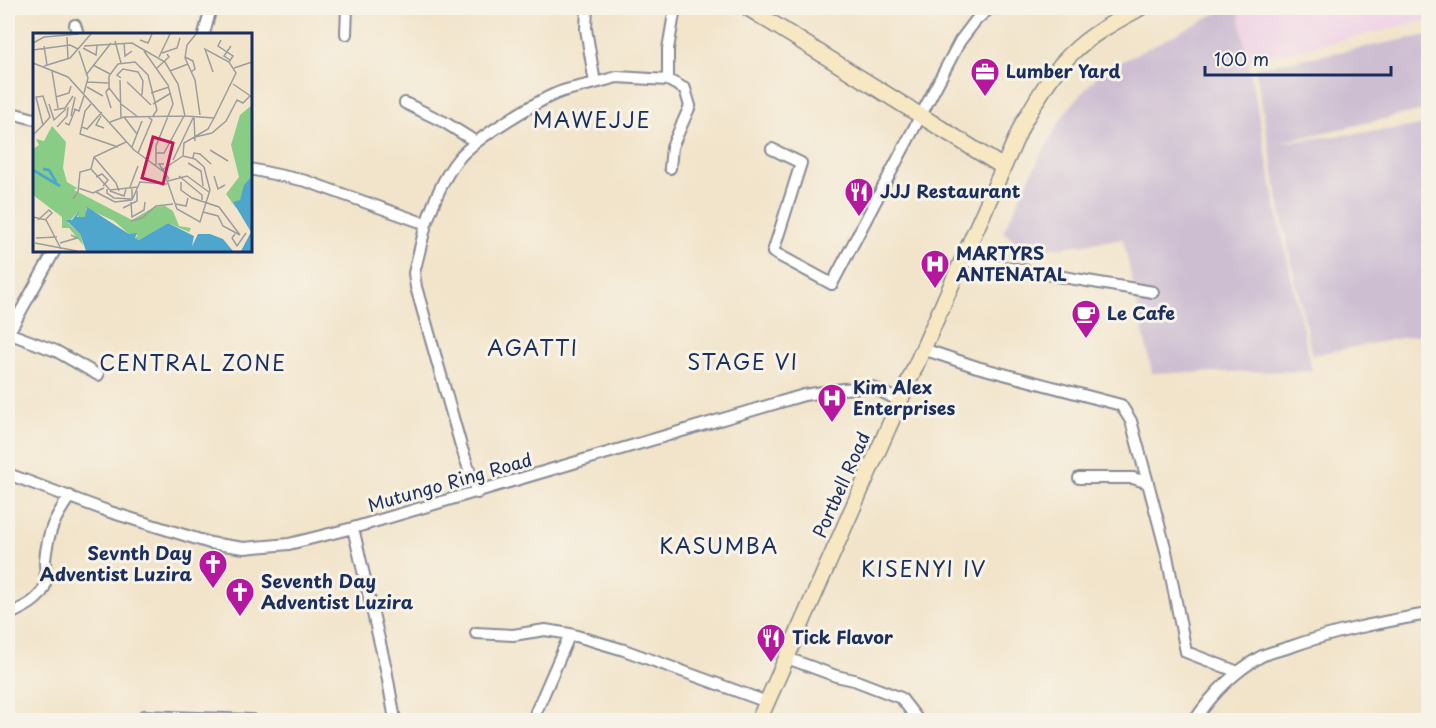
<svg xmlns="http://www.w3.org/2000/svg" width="1436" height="728" font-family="'Playpen Sans',sans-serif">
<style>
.built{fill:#efd0e6}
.industrial{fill:#cdbed2}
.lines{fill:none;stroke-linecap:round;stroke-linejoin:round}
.street-casing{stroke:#868a94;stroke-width:14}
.secondary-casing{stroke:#868a94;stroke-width:18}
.street{stroke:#fff;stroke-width:10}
.secondary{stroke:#f7e8c3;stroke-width:15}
.labels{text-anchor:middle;stroke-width:6;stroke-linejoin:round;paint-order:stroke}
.poi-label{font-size:18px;font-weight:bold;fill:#1b2f5e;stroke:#f7f3e8;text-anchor:start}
.street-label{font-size:18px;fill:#1b2f5e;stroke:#f7f3e8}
.quarter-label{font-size:21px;letter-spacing:1.5px;fill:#1b2f5e;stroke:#f7f3e8}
.inset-river{fill:none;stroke:#4fa6cc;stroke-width:3}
.inset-road{fill:none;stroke:#9c9c9f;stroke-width:1.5}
.view{fill:#c2185b;fill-opacity:0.15;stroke:#c2185b;stroke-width:3}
.inset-edge{fill:none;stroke:#1b2f5e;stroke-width:3}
</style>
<rect width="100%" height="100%" fill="#f7f3e8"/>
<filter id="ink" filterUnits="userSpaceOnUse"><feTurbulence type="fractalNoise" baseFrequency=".0167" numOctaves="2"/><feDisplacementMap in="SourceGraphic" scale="12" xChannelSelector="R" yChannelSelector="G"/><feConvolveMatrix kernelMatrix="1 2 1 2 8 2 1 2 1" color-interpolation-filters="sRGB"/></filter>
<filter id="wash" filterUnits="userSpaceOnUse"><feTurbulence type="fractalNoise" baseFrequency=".008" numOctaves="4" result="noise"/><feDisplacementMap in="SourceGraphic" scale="24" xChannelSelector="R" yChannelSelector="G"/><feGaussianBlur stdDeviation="1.35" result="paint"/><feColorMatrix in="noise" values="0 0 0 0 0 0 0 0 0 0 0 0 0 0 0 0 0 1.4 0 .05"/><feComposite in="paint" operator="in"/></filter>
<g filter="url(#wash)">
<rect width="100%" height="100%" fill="#f2e4ca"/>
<!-- built -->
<path class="built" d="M 1238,8 L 1428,8 L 1428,20 L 1249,61 Z"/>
<!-- industrial -->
<path class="industrial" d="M 1227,8 L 1238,8 L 1278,216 L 1312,371 L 1152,373 L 1123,239 L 1030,251 L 1003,232 L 1039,159 L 1065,113 L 1095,78 L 1109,68 Z
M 1428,35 L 1428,109 L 1277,143 L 1428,125 L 1428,333 L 1312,355 L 1283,224 L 1255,68 Z"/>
</g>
<g filter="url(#ink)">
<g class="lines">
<!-- street casing -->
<g class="street-casing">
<path id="street" d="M 75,25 L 78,34
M 204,34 L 211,8
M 346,34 L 347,8
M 668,80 L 685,89 L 690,106 L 672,147 L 670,168
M 595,83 L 617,77 L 668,80 L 668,49 L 675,8
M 405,103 L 444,122 L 476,142
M 8,112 L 34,119
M 772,149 L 801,163 L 773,252 L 832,284 L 960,41 L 976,20 L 990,8
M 250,169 L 306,181 L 426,224 L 414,273 L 416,287 L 461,446 L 477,493
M 426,224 C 434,202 443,177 459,158 C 475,139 539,99 563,91 C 573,88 584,86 595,83 L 586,29 L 587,8
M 962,260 L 1153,292
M 8,333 L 56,351 L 98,375
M 8,334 L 55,250
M 923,349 L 977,367 L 1121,405 L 1131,421 L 1148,483
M 8,474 L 110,512 L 210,543 L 244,548 L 289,544 L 353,528 L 804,395 L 843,389 L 872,387 L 900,401
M 1079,478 L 1133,478 L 1148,483 L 1166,551 L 1186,652 L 1238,672
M 353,528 L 386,669 L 395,720
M 8,615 C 20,609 38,602 44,588 C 47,581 45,568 45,560 C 48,531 54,519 70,496
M 476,633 L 513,635 L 545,630 L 570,634 L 624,650 L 767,702
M 787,658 L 836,676 L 854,680 L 901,698 L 918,720
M 144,716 L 252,720
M 534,720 L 536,712 L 570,634
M 1195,720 C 1211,696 1234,672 1260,657 C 1269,652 1281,650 1290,647 C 1335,631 1382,622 1428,614"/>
</g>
<!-- secondary casing -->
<g class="secondary-casing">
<path id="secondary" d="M 748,8 L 1003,167
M 759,720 L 1023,123 C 1037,100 1051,73 1071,54 C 1091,34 1116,21 1140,8"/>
</g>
<!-- street -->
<use href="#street" class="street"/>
<!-- secondary -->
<use href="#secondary" class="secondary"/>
</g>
</g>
<!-- icons -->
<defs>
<g id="office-pin" transform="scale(1.5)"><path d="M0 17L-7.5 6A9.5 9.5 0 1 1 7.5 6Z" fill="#b5179e" stroke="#f7f3e8"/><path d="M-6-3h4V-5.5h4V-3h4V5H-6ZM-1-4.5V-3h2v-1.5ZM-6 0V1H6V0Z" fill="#fff"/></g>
<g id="restaurant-pin" transform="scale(1.5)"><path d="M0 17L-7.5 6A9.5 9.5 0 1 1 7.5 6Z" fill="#b5179e" stroke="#f7f3e8"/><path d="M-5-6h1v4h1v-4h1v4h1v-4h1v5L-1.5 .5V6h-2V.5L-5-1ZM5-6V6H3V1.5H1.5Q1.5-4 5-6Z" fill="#fff"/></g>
<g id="hospital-pin" transform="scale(1.5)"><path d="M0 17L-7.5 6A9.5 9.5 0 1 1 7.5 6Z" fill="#b5179e" stroke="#f7f3e8"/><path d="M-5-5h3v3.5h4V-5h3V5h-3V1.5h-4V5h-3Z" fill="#fff"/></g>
<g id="cafe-pin" transform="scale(1.5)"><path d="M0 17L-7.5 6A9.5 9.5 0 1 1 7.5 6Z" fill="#b5179e" stroke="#f7f3e8"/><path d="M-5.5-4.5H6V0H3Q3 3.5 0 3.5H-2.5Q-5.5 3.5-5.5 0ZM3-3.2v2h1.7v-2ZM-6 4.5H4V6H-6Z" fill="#fff"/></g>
<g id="church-pin" transform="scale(1.5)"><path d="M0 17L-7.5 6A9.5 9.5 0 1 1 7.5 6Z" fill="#b5179e" stroke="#f7f3e8"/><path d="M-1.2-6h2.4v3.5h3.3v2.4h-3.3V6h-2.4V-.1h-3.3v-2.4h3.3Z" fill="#fff"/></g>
</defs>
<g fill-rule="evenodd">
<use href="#office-pin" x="985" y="72"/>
<use href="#restaurant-pin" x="859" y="192"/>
<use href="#hospital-pin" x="935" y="264"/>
<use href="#cafe-pin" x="1086" y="314"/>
<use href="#hospital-pin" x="832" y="398"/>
<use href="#church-pin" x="213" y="564"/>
<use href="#church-pin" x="240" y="592"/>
<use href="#restaurant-pin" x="771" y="638"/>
</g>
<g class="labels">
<!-- poi labels -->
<g class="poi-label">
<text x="1006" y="78">Lumber Yard</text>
<text x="880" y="198">JJJ Restaurant</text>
<text x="956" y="260">MARTYRS<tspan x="956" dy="21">ANTENATAL</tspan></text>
<text x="1107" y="320">Le Cafe</text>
<text x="853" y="394">Kim Alex<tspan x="853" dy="21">Enterprises</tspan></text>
<text x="192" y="560" text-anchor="end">Sevnth Day<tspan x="192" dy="21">Adventist Luzira</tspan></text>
<text x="261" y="588">Seventh Day<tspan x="261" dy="21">Adventist Luzira</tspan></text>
<text x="792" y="644">Tick Flavor</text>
</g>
<!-- street labels -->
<g class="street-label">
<text transform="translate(450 483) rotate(-16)" y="6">Mutungo Ring Road</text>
<text transform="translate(842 485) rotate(-66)" y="6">Portbell Road</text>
</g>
<!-- quarter labels -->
<g class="quarter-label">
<text x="592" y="128">MAWEJJE</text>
<text x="533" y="356">AGATTI</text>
<text x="743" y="370">STAGE VI</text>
<text x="193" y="371">CENTRAL ZONE</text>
<text x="719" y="554">KASUMBA</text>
<text x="924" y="577">KISENYI IV</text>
</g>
</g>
<!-- overview -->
<g transform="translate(33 33)">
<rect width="219" height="219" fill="#f2e4ca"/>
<path d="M 219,72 L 219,143 L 203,175 L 193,161 L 206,144 L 198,112 L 207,82 ZM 19,93 L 33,109 L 30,135 L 34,149 L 44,155 L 41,157 L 99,187 L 121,174 L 132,173 L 140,178 L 146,193 L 158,195 L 156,199 L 135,190 L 106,207 L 102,205 L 105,202 L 96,201 L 81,188 L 53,175 L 53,184 L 46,186 L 44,180 L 35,190 L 47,201 L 50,212 L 36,195 L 29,195 L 29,199 L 29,184 L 0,162 L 0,116 L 6,112 L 3,106 L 11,108 Z" fill="#89cc85"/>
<path d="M 219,143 L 219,218 L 208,218 L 218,199 L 200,169 L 207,167 L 211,152 ZM 54,174 L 96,201 L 104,200 L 102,205 L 106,207 L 135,190 L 161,203 L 159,213 L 165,201 L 177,201 L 190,206 L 200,218 L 53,218 L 47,201 L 33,187 L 39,187 L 46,178 L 44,184 L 52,184 Z" fill="#4fa6cc"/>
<path class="inset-river" d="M 10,136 L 16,137 L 23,149M 0,137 L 27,153"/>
<path class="inset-road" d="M 163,1 L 154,12 L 152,25 L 162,47 L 167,82M 34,4 L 35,26M 107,7 L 115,10 L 119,1M 188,7 L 185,13 L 200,23 L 196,29M 82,8 L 88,30M 0,10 L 11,4 L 46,1M 91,10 L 92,23 L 99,18M 11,13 L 14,32M 51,13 L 99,10 L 132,29 L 145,51 L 152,83 L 181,85 L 175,96 L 151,110 L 150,123M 50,15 L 63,22 L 64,13M 0,17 L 37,12 L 45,16M 46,18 L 55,45 L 51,60M 111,18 L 135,52 L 140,71 L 123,113 L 123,132M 129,20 L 144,15 L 147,5M 126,24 L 137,1M 152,24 L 160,28 L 162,36 L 158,39M 197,27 L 191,23 L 198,13M 0,30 L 35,44 L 101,117 L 131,139 L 144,176 L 167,189 L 177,157 L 171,134 L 162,126 L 150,123 L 129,137M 60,32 L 77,41M 11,33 L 37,25 L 58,1M 124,35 L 136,24 L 134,21M 201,35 L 219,29M 19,38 L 25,75M 137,38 L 155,31M 180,39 L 172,16 L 196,29 L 203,40 L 181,85M 53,42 L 78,10M 88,45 L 84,42 L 90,36 L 105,39 L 110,48 L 109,62M 87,47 L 88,85M 54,49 L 76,50M 94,49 L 118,72M 200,51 L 219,64M 54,54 L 70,63M 76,55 L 73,59 L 78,75M 118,60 L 136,54M 23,64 L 36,60 L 38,53M 87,69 L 76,55 L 76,43 L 85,31 L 102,29 L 115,42 L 124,77 L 120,83M 16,71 L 21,87 L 33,76M 58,71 L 52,78 L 47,101 L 85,114M 88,71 L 105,84M 120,71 L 138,60M 41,76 L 46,78 L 51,63M 21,77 L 32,75 L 40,63M 38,83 L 42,64M 68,83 L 63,92 L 71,95M 91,84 L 104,101M 161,85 L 162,108M 77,89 L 91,84 L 152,83M 32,90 L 36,92 L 42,77M 24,94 L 34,83 L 35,74M 49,94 L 54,96 L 69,79M 0,102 L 10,92 L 3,64 L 10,63 L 17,84 L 10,92M 162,104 L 179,100 L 193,88 L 204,67 L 210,70 L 217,63M 93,109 L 61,124 L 58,136 L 77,157 L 105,154M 99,114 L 109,88M 177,117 L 195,128M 105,120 L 119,87 L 115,84M 123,120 L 131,120 L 151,83M 61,124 L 83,150 L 86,158M 160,125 L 161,120 L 167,121 L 178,131M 140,127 L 161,83M 155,130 L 168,138 L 170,153M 131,131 L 126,131 L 136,146M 146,143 L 169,162 L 169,167M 181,143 L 185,156 L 192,152M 63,144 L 69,141 L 75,147 L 70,153M 135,148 L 154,143 L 176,159M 106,149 L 134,151M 148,149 L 148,157 L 159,165 L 186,174 L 207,202 L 190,193 L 185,183 L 170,179M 97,154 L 105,133M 99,154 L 99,167 L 107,149M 45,155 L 60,160 L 71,155M 74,156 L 74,160 L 81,165 L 98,166M 77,158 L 91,163 L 93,156M 63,159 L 82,169 L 99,167M 40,166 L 45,159 L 47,139 L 58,136M 98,169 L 99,184 L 111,177 L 112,169M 143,171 L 153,173 L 155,165M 90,175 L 104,168 L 104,158M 0,184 L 13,187 L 28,216M 5,187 L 16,177 L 19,180 L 13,186M 98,188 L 109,185 L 123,173 L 140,171M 202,201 L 199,205 L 204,213 L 213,200M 3,205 L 24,204M 2,210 L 44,218M 27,210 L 44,205 L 38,202"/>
<path class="view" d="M 120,104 L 140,110 L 130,151 L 109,145 Z"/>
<rect width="219" height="219" class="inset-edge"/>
</g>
<!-- margin -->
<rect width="1436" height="728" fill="none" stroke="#f7f3e8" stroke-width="30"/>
<!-- scale -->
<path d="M1205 66v9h186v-9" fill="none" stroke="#1b2f5e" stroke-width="3"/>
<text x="1214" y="66" font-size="18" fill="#1b2f5e" stroke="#f7f3e8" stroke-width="4.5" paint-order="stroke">100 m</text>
</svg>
